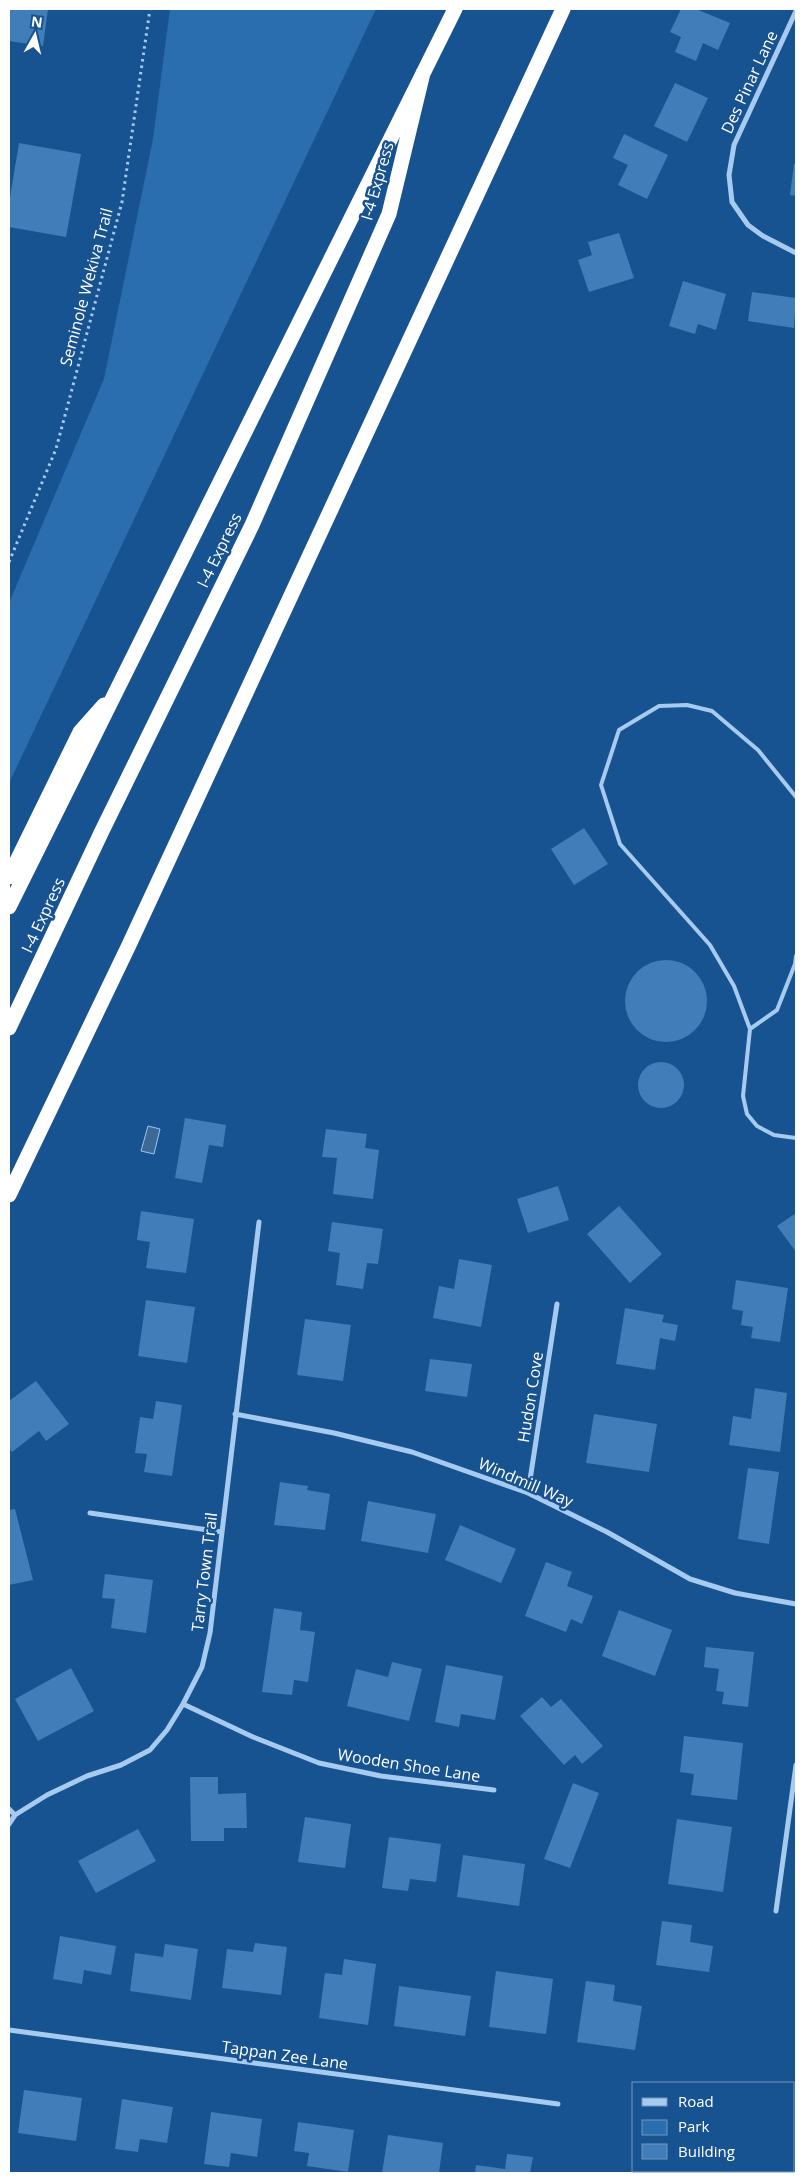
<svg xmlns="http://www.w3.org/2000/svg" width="805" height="2182" font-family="'Open Sans',sans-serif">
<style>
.green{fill:#2b6eb0}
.water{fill:#3e6895;stroke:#99c7f2}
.building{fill:#417db9}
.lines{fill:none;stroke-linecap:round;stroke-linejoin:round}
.path{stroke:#a7cbf0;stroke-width:3;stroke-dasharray:2.5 4;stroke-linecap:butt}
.service{stroke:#a7cbf0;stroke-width:4}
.minor{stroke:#a7cbf0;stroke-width:5}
.motorway{stroke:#fff;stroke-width:15}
.labels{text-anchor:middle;stroke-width:5;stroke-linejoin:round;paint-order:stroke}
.street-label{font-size:16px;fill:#fff;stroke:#185391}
</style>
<rect width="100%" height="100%" fill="#185391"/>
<!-- green -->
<path class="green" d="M 170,9 L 376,9 L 9,783 L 9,603 L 104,379 L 153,139 Z"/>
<!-- water -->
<path class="water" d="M 148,1126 L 160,1129 L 154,1154 L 141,1151 Z"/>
<!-- building -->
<path class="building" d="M 9,9 L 48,9 L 43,46 L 9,41 Z
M 681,9 L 696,9 L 730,23 L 718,50 L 703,43 L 696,61 L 675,52 L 681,37 L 670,32 Z
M 675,83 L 708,98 L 687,142 L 654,126 Z
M 624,134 L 668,155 L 647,199 L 618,185 L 628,165 L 613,158 Z
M 19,143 L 81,154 L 66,237 L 9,227 L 9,203 Z
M 794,164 L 796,164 L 796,196 L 790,195 Z
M 619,233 L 634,278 L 589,292 L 578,260 L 592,255 L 588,242 Z
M 683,281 L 726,294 L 716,330 L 698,324 L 695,334 L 669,326 Z
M 752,292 L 796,298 L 794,328 L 748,321 Z
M 584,828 L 608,864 L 574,885 L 551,849 Z
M625 1001a41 41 0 1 1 82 0a41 41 0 1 1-82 0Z
M638 1085a23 23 0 1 1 46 0a23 23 0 1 1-46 0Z
M 185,1118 L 226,1125 L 223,1147 L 209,1145 L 202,1183 L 175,1178 Z
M 326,1129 L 367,1134 L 365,1148 L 379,1150 L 373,1199 L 333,1194 L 337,1158 L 322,1157 Z
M 558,1186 L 569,1220 L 528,1233 L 517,1199 Z
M 619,1206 L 662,1254 L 630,1283 L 587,1234 Z
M 141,1211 L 194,1219 L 186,1273 L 146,1268 L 150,1242 L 137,1240 Z
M 796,1213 L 796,1252 L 777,1226 Z
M 332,1222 L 383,1229 L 378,1264 L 367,1263 L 363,1289 L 336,1285 L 340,1253 L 328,1251 Z
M 459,1259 L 492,1265 L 481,1327 L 433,1318 L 439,1286 L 454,1289 Z
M 736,1280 L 788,1288 L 780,1342 L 751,1338 L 753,1327 L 741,1325 L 743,1311 L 732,1309 Z
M 146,1300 L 195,1307 L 187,1363 L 138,1356 Z
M 625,1308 L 664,1315 L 662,1322 L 678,1325 L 675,1341 L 660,1338 L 655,1370 L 616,1364 Z
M 305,1319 L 351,1325 L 343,1381 L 297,1375 Z
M 430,1359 L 472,1364 L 467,1397 L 425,1391 Z
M 36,1381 L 69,1424 L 46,1441 L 39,1431 L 12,1452 L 9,1448 L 9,1401 Z
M 755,1388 L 787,1393 L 780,1452 L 729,1445 L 733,1416 L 751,1419 Z
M 156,1401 L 182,1405 L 172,1476 L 144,1472 L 147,1454 L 135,1453 L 140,1417 L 153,1419 Z
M 594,1414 L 657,1424 L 649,1472 L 586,1463 Z
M 748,1468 L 779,1472 L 769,1544 L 738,1539 Z
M 280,1482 L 308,1486 L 307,1490 L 330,1494 L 325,1530 L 274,1525 Z
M 368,1501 L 436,1514 L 428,1553 L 361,1541 Z
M 15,1509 L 33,1580 L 9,1585 L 9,1510 Z
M 460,1525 L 516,1549 L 501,1583 L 445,1560 Z
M 546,1562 L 572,1572 L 567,1586 L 593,1596 L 582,1624 L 571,1619 L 566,1632 L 525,1616 Z
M 105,1574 L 153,1580 L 146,1633 L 111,1628 L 115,1599 L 102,1598 Z
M 274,1608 L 302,1612 L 300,1630 L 315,1632 L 308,1682 L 294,1680 L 292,1695 L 262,1692 Z
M 619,1610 L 672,1630 L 655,1676 L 602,1656 Z
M 706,1647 L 754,1652 L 748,1707 L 722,1704 L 724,1692 L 716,1691 L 719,1669 L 704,1667 Z
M 392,1662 L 422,1669 L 409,1721 L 347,1706 L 356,1669 L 388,1677 Z
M 446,1665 L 503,1676 L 495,1720 L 461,1714 L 459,1727 L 435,1722 Z
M 71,1668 L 94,1711 L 38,1741 L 15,1699 Z
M 542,1697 L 551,1707 L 561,1699 L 603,1746 L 582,1764 L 575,1755 L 564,1765 L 520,1716 Z
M 684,1736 L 743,1743 L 737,1800 L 691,1795 L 694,1774 L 680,1772 Z
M 190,1777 L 218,1777 L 218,1794 L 246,1793 L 247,1828 L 224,1828 L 224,1841 L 191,1841 Z
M 573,1783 L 599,1793 L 570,1868 L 544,1859 Z
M 305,1817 L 351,1824 L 345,1868 L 298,1862 Z
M 677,1819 L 732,1827 L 723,1892 L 668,1884 Z
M 138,1829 L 156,1861 L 96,1893 L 78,1861 Z
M 389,1837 L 441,1844 L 436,1882 L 410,1879 L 408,1891 L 382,1888 Z
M 463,1855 L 525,1864 L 519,1906 L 457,1897 Z
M 662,1921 L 692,1925 L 690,1942 L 713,1946 L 709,1972 L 656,1965 Z
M 60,1936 L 116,1946 L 111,1975 L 84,1970 L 82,1984 L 53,1979 Z
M 255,1943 L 287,1947 L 281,1995 L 222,1988 L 227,1949 L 253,1952 Z
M 165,1944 L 198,1949 L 191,2000 L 130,1991 L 135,1953 L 163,1957 Z
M 344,1959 L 376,1964 L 368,2025 L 319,2018 L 325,1973 L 342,1975 Z
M 496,1971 L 553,1979 L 546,2034 L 489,2027 Z
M 586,1981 L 615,1985 L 613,2001 L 642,2006 L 635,2050 L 577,2042 Z
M 399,1986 L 471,1996 L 465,2036 L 394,2026 Z
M 24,2090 L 82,2098 L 76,2141 L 18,2133 Z
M 122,2099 L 173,2107 L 167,2143 L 140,2139 L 138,2152 L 115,2149 Z
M 211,2112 L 262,2119 L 257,2157 L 231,2153 L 229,2167 L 204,2164 Z
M 298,2122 L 354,2130 L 348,2172 L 307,2166 L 309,2153 L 294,2151 Z
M 388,2135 L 443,2143 L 439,2173 L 382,2173 Z
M 507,2154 L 533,2157 L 530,2173 L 475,2173 L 476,2165 L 505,2169 Z"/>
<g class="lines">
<!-- path -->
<path class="path" d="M 9,562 L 56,449 L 122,202 L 150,9"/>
<!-- service -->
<path class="service" d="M 796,797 L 758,750 L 712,711 L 687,705 L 659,706 L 619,730 L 601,785 L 620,844 L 710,945 L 734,986 L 750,1029 L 743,1096 L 747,1114 L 757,1126 L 774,1135 L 796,1138
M 750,1029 L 777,1010 L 795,964 L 796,956"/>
<!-- minor -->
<path class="minor" d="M 796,11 L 734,145 L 729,175 L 732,202 L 748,225 L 763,236 L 796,253
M 235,1414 L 334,1433 L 412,1452 L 528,1493 L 607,1532 L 690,1579 L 735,1593 L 796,1604
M 528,1493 L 557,1304
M 90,1513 L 222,1532
M 183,1704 L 253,1737 L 319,1763 L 381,1776 L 494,1790
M 9,1809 L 15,1815
M 9,1824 L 15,1815 L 47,1795 L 87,1776 L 121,1765 L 150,1750 L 167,1730 L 183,1704 L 202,1667 L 210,1633 L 259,1222
M 776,1911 L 796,1765
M 9,2030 L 558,2104"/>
<!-- motorway -->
<path class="motorway" d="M 9,877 L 80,732 L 104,705
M 9,907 L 455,9
M 9,1028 L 101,833 L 252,525 L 389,214 L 423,73
M 9,1195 L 129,945 L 563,9"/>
</g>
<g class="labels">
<!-- street labels -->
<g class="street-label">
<text transform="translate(749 82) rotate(-65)" y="6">Des Pinar Lane</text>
<text transform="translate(377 181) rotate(-74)" y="6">I-4 Express</text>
<text transform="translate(86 287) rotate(-75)" y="6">Seminole Wekiva Trail</text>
<text transform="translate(219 550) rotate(-64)" y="6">I-4 Express</text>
<text transform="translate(43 915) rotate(-65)" y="6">I-4 Express</text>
<text transform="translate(530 1397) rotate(-81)" y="6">Hudon Cove</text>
<text transform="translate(526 1482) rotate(23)" y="6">Windmill Way</text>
<text transform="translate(204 1572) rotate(-83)" y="6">Tarry Town Trail</text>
<text transform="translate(409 1765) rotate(9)" y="6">Wooden Shoe Lane</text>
<text transform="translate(285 2055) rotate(8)" y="6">Tappan Zee Lane</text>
</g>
</g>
<!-- border -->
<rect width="805" height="2182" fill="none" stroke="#ffffff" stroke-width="20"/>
<!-- legend -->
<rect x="632" y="2082" width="162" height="90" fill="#185391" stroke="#7498bd"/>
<rect x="642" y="2098" width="25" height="8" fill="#a7cbf0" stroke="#7498bd"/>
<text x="678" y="2107" font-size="15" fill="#ffffff">Road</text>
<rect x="642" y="2120" width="25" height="15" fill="#2b6eb0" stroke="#7498bd"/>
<text x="678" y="2132" font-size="15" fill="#ffffff">Park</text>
<rect x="642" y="2144" width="25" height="15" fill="#417db9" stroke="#7498bd"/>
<text x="678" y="2157" font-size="15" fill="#ffffff">Building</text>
<!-- north arrow -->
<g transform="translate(35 35) rotate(8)" stroke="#185391" stroke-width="4" paint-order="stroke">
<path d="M0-4L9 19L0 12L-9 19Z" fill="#ffffff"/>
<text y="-8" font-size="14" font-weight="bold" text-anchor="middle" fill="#ffffff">N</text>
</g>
</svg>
